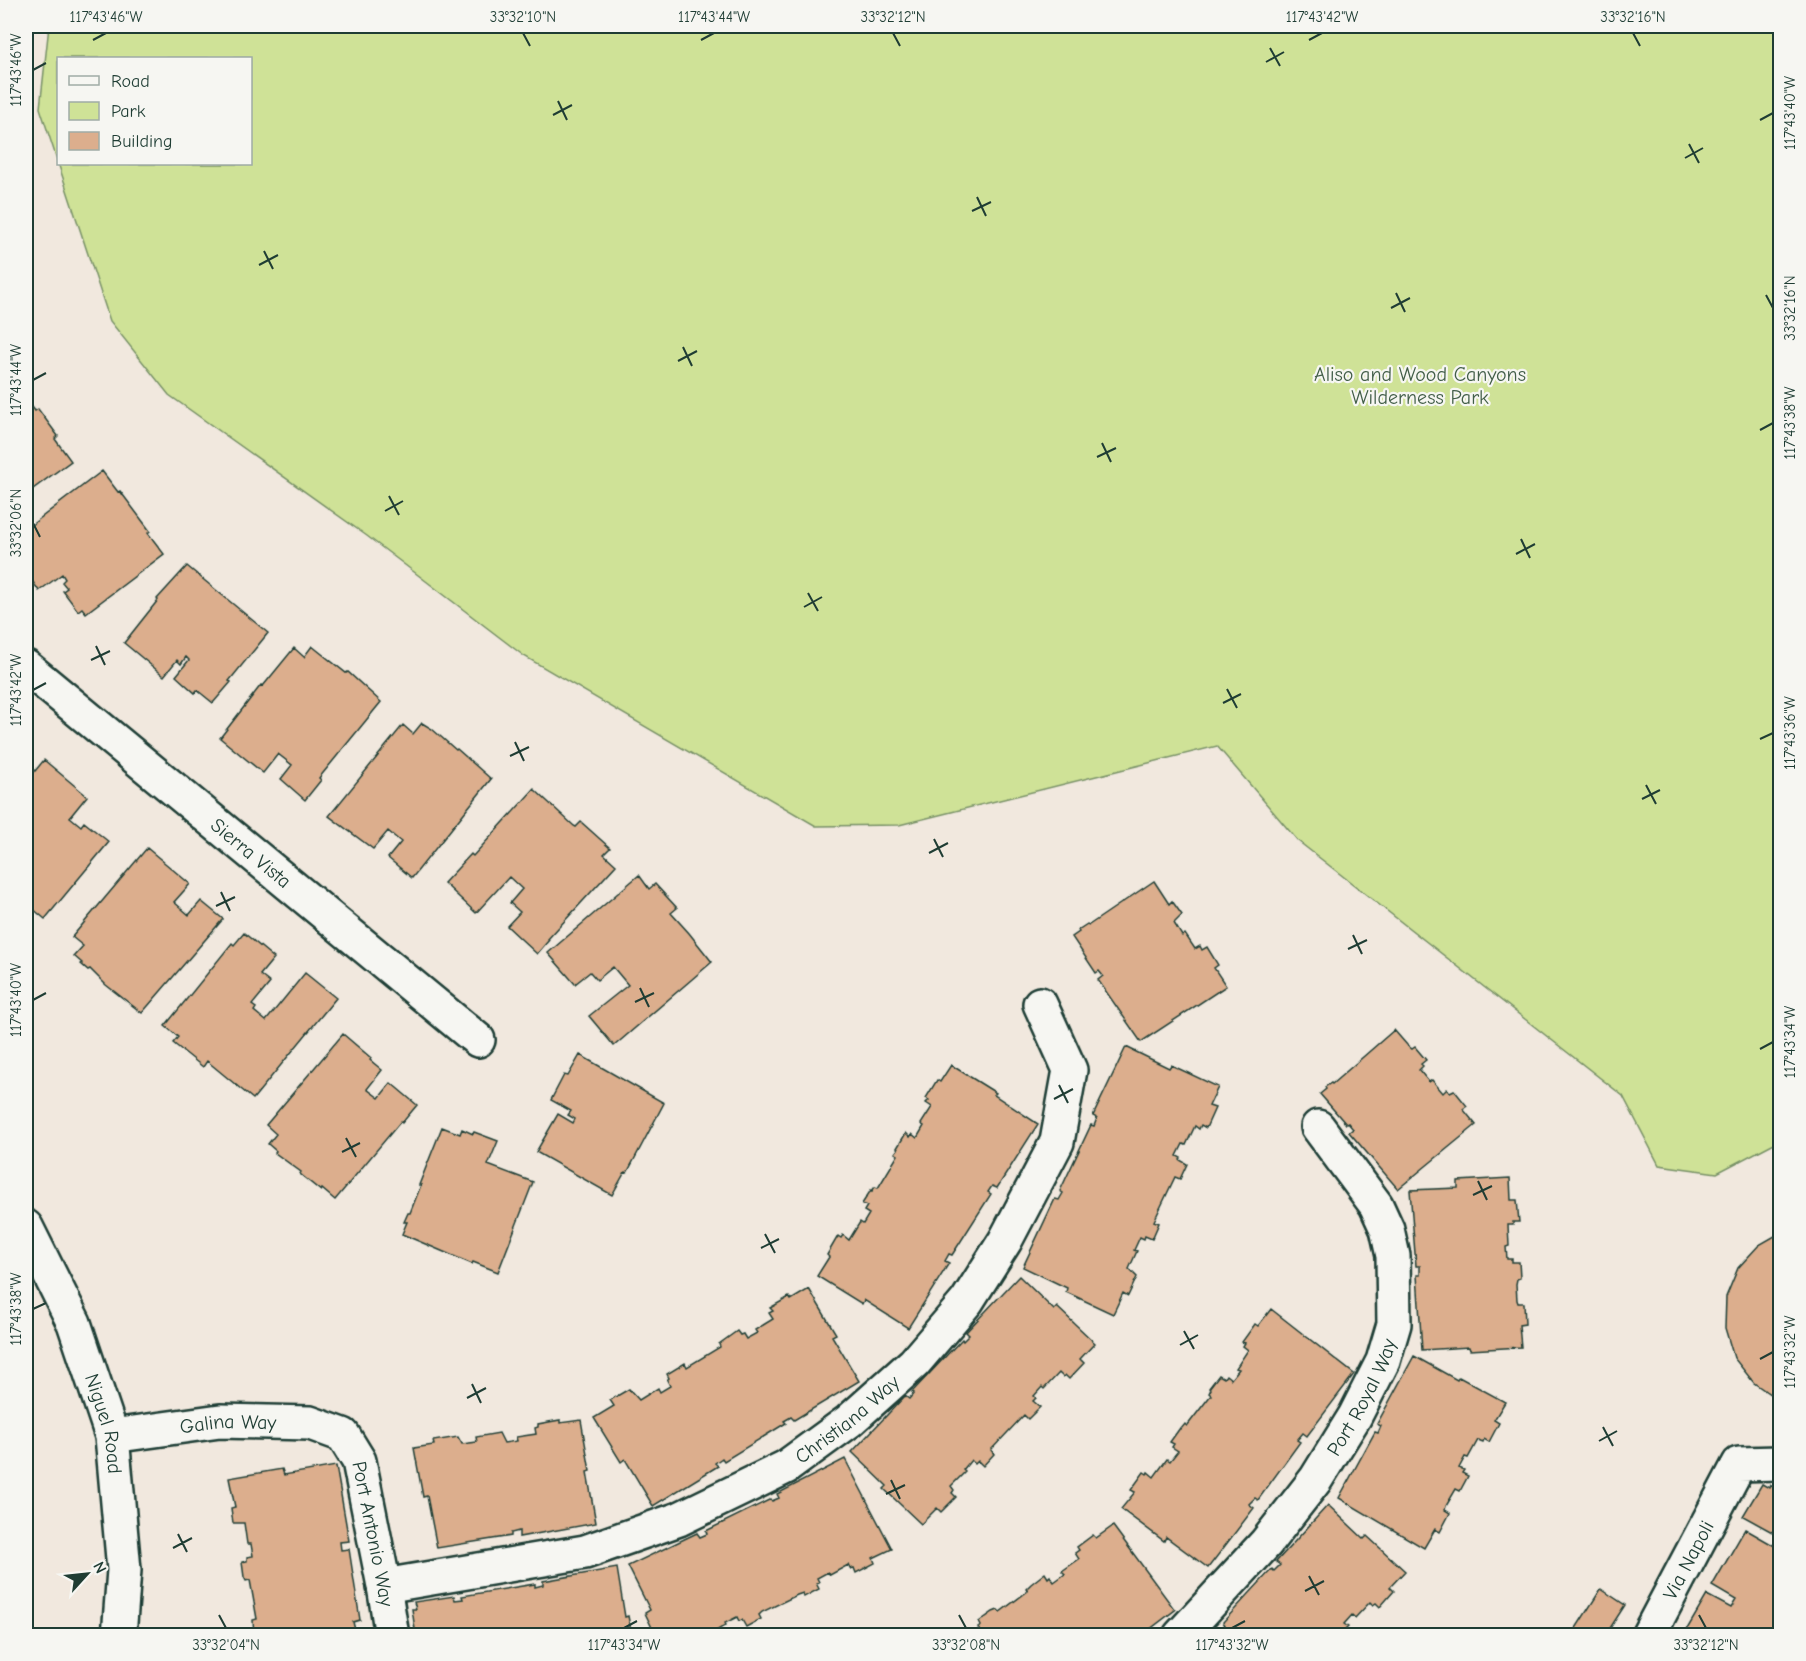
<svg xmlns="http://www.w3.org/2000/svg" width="1806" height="1661" font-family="'Comic Neue',sans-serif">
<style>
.green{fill:#cfe297;stroke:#779066;stroke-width:1.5;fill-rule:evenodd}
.building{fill:#dcae8d;stroke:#1f3d34;stroke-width:1.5}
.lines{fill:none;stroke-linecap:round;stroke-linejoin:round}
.street-casing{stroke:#1f3d34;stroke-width:38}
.secondary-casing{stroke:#1f3d34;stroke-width:38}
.street{stroke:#f6f6f2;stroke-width:33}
.secondary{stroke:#f6f6f2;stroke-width:33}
.ticks{fill:none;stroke:#1f3d34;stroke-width:2}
.labels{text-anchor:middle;stroke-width:4.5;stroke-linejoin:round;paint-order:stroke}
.park-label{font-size:20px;fill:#425e48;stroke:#f6f6f2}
.street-label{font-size:20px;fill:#1f3d34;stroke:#f6f6f2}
.neatline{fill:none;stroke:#1f3d34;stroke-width:2}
.ticks-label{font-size:15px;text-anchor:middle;fill:#1f3d34}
</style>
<rect width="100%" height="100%" fill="#f1e8de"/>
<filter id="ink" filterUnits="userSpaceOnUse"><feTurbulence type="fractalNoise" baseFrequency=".0167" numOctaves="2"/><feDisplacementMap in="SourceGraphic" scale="12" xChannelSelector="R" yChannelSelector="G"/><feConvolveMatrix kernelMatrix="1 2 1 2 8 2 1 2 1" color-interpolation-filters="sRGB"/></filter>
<g filter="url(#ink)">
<!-- green -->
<path class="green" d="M 49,26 L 1780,26 L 1780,1140 L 1717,1173 L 1659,1165 L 1623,1096 L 1298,841 L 1217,746 L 899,825 L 816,826 L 524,656 L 367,536 L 169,395 L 110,321 L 40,108 ZM 58,58 L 250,58 L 250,164 L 58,164 Z"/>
<!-- building -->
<path class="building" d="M 26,399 L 35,411 L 38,409 L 58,436 L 55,439 L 71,461 L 26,494 Z
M 102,471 L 118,492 L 120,491 L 150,531 L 148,533 L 164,554 L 86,613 L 82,608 L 78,611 L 63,591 L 67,588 L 62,582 L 65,579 L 62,574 L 39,591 L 26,572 L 26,529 Z
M 187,566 L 268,633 L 229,681 L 231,682 L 213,703 L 197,690 L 195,693 L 176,676 L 189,660 L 186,657 L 181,664 L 177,660 L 164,676 L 124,643 L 158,600 L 157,599 Z
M 312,646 L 346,673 L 348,672 L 381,702 L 319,778 L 321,780 L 305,800 L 281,779 L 292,765 L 278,754 L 263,773 L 220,738 L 261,685 L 263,686 L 294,648 L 304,657 Z
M 422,723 L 432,729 L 456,750 L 457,749 L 491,779 L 412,878 L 388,858 L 401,842 L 388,831 L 373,849 L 329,816 L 403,725 L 413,734 Z
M 44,760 L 87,796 L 70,817 L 81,826 L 84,822 L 109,842 L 45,919 L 26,903 L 26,782 Z
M 534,789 L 574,826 L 576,827 L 581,822 L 610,848 L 604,854 L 616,865 L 548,939 L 549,940 L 537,954 L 507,926 L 520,912 L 510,903 L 522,889 L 509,877 L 476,913 L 444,883 L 471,854 L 473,856 Z
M 147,848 L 190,884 L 174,902 L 189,915 L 201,901 L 223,919 L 142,1013 L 106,985 L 90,969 L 88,970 L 81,964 L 82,963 L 74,956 L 83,946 L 72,937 Z
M 639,875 L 649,889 L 655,884 L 677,908 L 671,913 L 689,933 L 712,962 L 614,1046 L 589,1016 L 628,985 L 613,967 L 597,980 L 590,972 L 575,984 L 548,953 Z
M 1154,881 L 1169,904 L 1172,901 L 1182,915 L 1174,923 L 1182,936 L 1185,934 L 1195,949 L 1200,946 L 1202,950 L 1207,947 L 1218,965 L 1214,968 L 1226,986 L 1141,1042 L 1098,980 L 1103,976 L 1099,971 L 1096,973 L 1072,937 L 1079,932 L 1078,930 L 1087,924 L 1089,925 Z
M 244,933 L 274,958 L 260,975 L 270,983 L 252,1005 L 256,1008 L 254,1011 L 266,1021 L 305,973 L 336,998 L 253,1099 L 207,1061 L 203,1067 L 173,1043 L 178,1037 L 165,1026 L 232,943 L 234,945 Z
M 1394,1030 L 1407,1045 L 1412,1049 L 1415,1047 L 1426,1060 L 1421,1064 L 1423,1066 L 1419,1070 L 1429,1082 L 1432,1080 L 1443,1093 L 1447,1089 L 1450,1092 L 1454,1090 L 1467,1106 L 1463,1109 L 1476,1125 L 1398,1189 L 1349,1132 L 1353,1129 L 1348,1123 L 1346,1124 L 1320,1094 L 1326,1089 L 1325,1087 L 1331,1083 L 1332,1084 Z
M 343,1034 L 371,1058 L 370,1060 L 382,1070 L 367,1089 L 379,1098 L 391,1083 L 417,1105 L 402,1123 L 401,1121 L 335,1200 L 322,1189 L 321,1191 L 300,1174 L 301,1172 L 275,1153 L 276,1151 L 268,1144 L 276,1134 L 266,1125 Z
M 1126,1047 L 1169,1068 L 1171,1065 L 1218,1087 L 1209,1106 L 1215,1108 L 1206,1128 L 1201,1125 L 1199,1129 L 1195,1126 L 1186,1145 L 1183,1144 L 1177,1156 L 1181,1158 L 1180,1160 L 1187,1164 L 1180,1179 L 1175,1177 L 1154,1221 L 1159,1223 L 1152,1239 L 1145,1236 L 1144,1239 L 1140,1237 L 1134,1250 L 1137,1251 L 1129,1269 L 1137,1277 L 1128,1296 L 1123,1293 L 1113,1314 L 1066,1292 L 1067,1288 L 1023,1267 L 1055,1199 L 1059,1200 L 1063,1193 L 1060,1191 L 1091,1125 L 1094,1126 L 1097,1118 L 1093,1116 Z
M 580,1055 L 664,1103 L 627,1173 L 625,1172 L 612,1195 L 536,1152 L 558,1114 L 573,1123 L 575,1119 L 568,1115 L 571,1111 L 551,1100 L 564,1075 L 568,1076 Z
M 951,1065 L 996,1093 L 994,1095 L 1038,1124 L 997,1188 L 992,1186 L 988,1192 L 991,1194 L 952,1255 L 949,1254 L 945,1261 L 949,1263 L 908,1328 L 864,1300 L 862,1304 L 817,1276 L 829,1257 L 827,1255 L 838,1236 L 841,1238 L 843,1235 L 849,1240 L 860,1222 L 863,1224 L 869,1214 L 864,1211 L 867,1206 L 862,1204 L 871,1190 L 872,1191 L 875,1187 L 878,1188 L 898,1155 L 895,1153 L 898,1149 L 897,1148 L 906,1133 L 910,1137 L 912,1134 L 917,1138 L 924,1126 L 921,1124 L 932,1107 L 926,1103 L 929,1100 L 926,1098 L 937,1080 L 940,1082 Z
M 442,1127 L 460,1134 L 462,1129 L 473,1134 L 474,1132 L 498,1141 L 488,1165 L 533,1182 L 498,1272 L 473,1262 L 472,1264 L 402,1234 L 407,1222 L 404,1222 L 408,1213 L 410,1213 L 421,1185 L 419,1185 Z
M 1510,1178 L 1511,1200 L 1517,1200 L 1519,1222 L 1513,1222 L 1513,1225 L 1508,1225 L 1509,1246 L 1506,1247 L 1507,1259 L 1512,1259 L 1512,1262 L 1519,1262 L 1520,1278 L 1517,1279 L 1516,1284 L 1517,1300 L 1518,1303 L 1524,1303 L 1525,1324 L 1519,1325 L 1521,1347 L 1470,1350 L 1469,1347 L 1422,1350 L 1417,1275 L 1420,1275 L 1420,1266 L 1416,1266 L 1410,1190 L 1458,1188 L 1458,1181 Z
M 1780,1233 L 1780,1401 L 1754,1383 L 1734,1358 L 1725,1328 L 1726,1297 L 1738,1268 L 1759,1245 Z
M 1019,1276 L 1054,1310 L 1057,1307 L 1095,1343 L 1080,1359 L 1084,1363 L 1069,1379 L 1065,1375 L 1063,1377 L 1059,1373 L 1044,1389 L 1042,1387 L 1034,1396 L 1036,1398 L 1033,1401 L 1040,1407 L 1028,1419 L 1024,1415 L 991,1450 L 994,1454 L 983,1466 L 978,1461 L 975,1464 L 971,1460 L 963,1470 L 965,1472 L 951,1486 L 954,1490 L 952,1493 L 956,1497 L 941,1512 L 937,1508 L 921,1524 L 884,1489 L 887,1486 L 852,1452 L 905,1396 L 909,1399 L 914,1393 L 912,1392 L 962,1339 L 963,1341 L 969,1335 L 966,1332 Z
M 809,1289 L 836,1334 L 832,1336 L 859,1381 L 794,1420 L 791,1417 L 784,1421 L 786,1423 L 724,1461 L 722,1458 L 715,1463 L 718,1466 L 653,1506 L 625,1459 L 621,1462 L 594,1418 L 614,1406 L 610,1400 L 629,1389 L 639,1400 L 658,1388 L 660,1392 L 670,1386 L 667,1380 L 669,1378 L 667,1374 L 685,1363 L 687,1367 L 720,1347 L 719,1344 L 737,1331 L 740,1335 L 743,1334 L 746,1339 L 757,1333 L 755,1330 L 773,1319 L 769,1313 L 773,1311 L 770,1308 L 789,1297 L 791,1300 Z
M 1271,1309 L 1354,1374 L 1307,1436 L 1303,1433 L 1297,1440 L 1300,1442 L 1258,1500 L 1255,1498 L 1249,1504 L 1254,1508 L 1208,1568 L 1166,1537 L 1164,1541 L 1121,1509 L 1135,1492 L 1131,1490 L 1144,1472 L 1147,1474 L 1148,1472 L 1154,1477 L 1167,1459 L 1170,1461 L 1178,1451 L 1172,1447 L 1174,1444 L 1170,1442 L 1180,1428 L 1181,1429 L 1185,1424 L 1187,1426 L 1211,1395 L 1209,1393 L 1211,1389 L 1209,1388 L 1219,1375 L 1224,1378 L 1226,1375 L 1231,1379 L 1239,1369 L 1236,1368 L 1248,1350 L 1243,1346 L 1245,1343 L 1242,1342 L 1255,1324 L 1258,1326 Z
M 1414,1356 L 1457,1380 L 1459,1377 L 1505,1402 L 1494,1420 L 1499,1423 L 1489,1442 L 1484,1439 L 1483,1442 L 1478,1440 L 1468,1458 L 1465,1457 L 1459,1468 L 1464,1470 L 1462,1473 L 1468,1476 L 1460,1491 L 1456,1489 L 1446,1506 L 1445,1510 L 1450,1513 L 1440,1532 L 1435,1529 L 1424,1548 L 1339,1498 L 1375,1432 L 1378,1433 L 1381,1426 L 1377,1424 Z
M 560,1420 L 560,1423 L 581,1420 L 590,1471 L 587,1472 L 596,1523 L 519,1537 L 519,1531 L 511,1533 L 511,1536 L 437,1548 L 427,1496 L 423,1497 L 414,1448 L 434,1445 L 433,1441 L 458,1437 L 462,1444 L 477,1442 L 476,1437 L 499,1433 L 504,1443 L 517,1441 L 516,1437 L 536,1434 L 535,1428 L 538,1427 L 538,1424 Z
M 845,1459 L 892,1549 L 873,1558 L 875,1563 L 856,1573 L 854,1568 L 850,1569 L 848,1565 L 830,1575 L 828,1572 L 817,1578 L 819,1582 L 816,1583 L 819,1589 L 804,1597 L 803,1593 L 797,1595 L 762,1612 L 759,1615 L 761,1619 L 746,1627 L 742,1620 L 739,1621 L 737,1617 L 725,1623 L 726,1625 L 708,1636 L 656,1636 L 645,1613 L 650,1610 L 628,1566 L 697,1533 L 700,1537 L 707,1534 L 706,1531 L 771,1499 L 772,1501 L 779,1498 L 777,1494 Z
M 336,1466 L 349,1541 L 340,1542 L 341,1550 L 349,1549 L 360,1620 L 353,1622 L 355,1630 L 363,1629 L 364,1636 L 254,1636 L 253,1620 L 257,1619 L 250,1580 L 246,1581 L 244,1577 L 242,1562 L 247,1561 L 247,1557 L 253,1556 L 251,1544 L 247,1544 L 244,1523 L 233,1523 L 231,1508 L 235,1507 L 229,1478 L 282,1469 L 284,1475 Z
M 1762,1484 L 1769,1488 L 1770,1485 L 1780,1491 L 1780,1535 L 1775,1532 L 1774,1533 L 1743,1516 Z
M 1328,1505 L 1364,1539 L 1367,1536 L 1405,1571 L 1390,1587 L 1394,1591 L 1380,1607 L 1376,1603 L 1373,1605 L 1370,1602 L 1355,1618 L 1352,1615 L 1344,1624 L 1348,1627 L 1345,1630 L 1350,1636 L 1208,1636 L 1215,1627 L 1219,1631 L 1225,1625 L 1223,1622 L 1272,1569 L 1274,1571 L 1280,1565 L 1276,1562 Z
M 1113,1526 L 1175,1610 L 1141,1636 L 982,1636 L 983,1635 L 978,1628 L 981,1626 L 979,1622 L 993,1612 L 998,1610 L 1000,1612 L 1028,1591 L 1026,1589 L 1031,1584 L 1045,1573 L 1048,1578 L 1050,1576 L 1054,1582 L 1065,1574 L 1062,1571 L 1079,1559 L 1075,1553 L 1079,1550 L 1077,1547 L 1093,1535 L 1096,1538 Z
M 1745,1529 L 1780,1549 L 1780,1636 L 1683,1636 L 1707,1595 L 1731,1608 L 1736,1600 L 1712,1586 Z
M 617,1568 L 625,1617 L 628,1616 L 632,1636 L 416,1636 L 412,1609 L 416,1609 L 414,1602 L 454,1596 L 455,1600 L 463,1599 L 462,1596 L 535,1584 L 535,1587 L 543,1585 L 543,1581 Z
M 1601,1589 L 1625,1605 L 1605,1636 L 1571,1636 Z"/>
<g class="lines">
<!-- street casing -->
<g class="street-casing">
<g id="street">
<path id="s1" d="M 26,667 L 478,1040"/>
<path id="s2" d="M 112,1436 L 220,1421 L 310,1423 L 343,1435 L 359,1461 L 384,1586 L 392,1636"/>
<path id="s3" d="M 384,1586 L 585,1552 L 679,1519 L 786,1467 L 849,1421 L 914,1363 L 967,1301 L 1005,1241 L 1057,1142 L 1070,1070 L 1040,1004"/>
<path id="s4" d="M 1180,1636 L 1266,1543 L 1316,1479 L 1355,1416 L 1383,1361 L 1394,1324 L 1393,1256 L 1387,1229 L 1376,1205 L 1318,1127"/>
<path id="s5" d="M 1648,1636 L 1739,1464 L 1780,1463"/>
</g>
</g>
<!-- secondary casing -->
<g class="secondary-casing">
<g id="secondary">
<path id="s6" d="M 26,1227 L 74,1323 L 112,1436 L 124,1570 L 119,1636"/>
</g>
</g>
<!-- street -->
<use href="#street" class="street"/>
<!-- secondary -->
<use href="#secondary" class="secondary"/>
</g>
</g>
<!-- ticks -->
<path class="ticks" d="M 523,33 L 530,46M 893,33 L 900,46M 1633,33 L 1640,46M 93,40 L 106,33M 701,40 L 714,33M 1309,40 L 1322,33M 1270,48 L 1280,66M 1266,62 L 1284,52M 33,70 L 46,63M 558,101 L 567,120M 553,115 L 572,105M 1760,120 L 1773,113M 1689,144 L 1699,163M 1685,158 L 1703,148M 977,197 L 986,216M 972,211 L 991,202M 264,251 L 273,269M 259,265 L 278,255M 1396,293 L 1405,312M 1766,295 L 1773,308M 1391,308 L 1410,298M 683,347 L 692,366M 678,361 L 697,351M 33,380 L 46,373M 1760,430 L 1773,423M 1102,443 L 1111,462M 1097,457 L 1116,448M 389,496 L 399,515M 385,511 L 403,501M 33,523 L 40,537M 1521,539 L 1530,558M 1516,554 L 1535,544M 808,593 L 818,611M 804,607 L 822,597M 96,646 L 105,665M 91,660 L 110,651M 1227,689 L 1237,708M 33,690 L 46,683M 1223,703 L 1241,694M 1760,739 L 1773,733M 515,742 L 524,761M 510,756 L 529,747M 1646,785 L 1656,804M 1642,799 L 1660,790M 934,839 L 943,857M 929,853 L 948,843M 221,892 L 230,911M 216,906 L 235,897M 1353,935 L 1362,954M 1348,949 L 1367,940M 640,988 L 649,1007M 33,1000 L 46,993M 635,1002 L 654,993M 1760,1049 L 1773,1042M 1059,1085 L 1068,1103M 1054,1099 L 1073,1089M 346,1138 L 356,1157M 342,1152 L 360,1143M 1478,1181 L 1487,1200M 1473,1195 L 1492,1186M 765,1234 L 775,1253M 761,1248 L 779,1239M 33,1309 L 46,1303M 1184,1331 L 1194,1349M 1180,1345 L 1198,1335M 1760,1359 L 1773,1352M 472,1384 L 481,1403M 467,1398 L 486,1388M 1603,1427 L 1613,1446M 1599,1441 L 1617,1431M 891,1480 L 900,1499M 886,1494 L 905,1485M 178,1534 L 187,1552M 173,1548 L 192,1538M 1309,1576 L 1319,1595M 1305,1591 L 1324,1581M 219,1615 L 226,1628M 959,1615 L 966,1628M 1699,1615 L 1706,1628M 624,1628 L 637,1621M 1232,1628 L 1245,1621"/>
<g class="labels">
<!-- park labels -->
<g class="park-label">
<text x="1420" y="381">Aliso and Wood Canyons<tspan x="1420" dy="23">Wilderness Park</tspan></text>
</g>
<!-- street labels -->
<g class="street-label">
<text dy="7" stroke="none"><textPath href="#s1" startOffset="292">Sierra Vista</textPath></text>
<text dy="7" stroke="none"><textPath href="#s4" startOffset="302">Port Royal Way</textPath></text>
<text dy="7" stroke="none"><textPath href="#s3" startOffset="500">Christiana Way</textPath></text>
<text dy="7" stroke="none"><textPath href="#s6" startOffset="213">Niguel Road</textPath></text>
<text dy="7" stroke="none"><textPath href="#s2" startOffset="117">Galina Way</textPath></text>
<text dy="7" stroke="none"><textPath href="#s2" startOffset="339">Port Antonio Way</textPath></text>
<text dy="7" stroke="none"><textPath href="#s5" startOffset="86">Via Napoli</textPath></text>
</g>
</g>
<!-- margin -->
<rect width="1806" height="1661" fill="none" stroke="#f6f6f2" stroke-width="66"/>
<!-- legend -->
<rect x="57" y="57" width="195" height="108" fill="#f6f6f2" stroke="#a0aca6" stroke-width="1.5"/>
<rect x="69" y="76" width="30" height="9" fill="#f6f6f2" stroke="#a0aca6" stroke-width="1.5"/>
<text x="111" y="87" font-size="18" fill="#1f3d34">Road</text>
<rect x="69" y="102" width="30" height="18" fill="#cfe297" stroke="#a0aca6" stroke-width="1.5"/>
<text x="111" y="117" font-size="18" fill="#1f3d34">Park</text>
<rect x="69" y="132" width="30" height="18" fill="#dcae8d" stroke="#a0aca6" stroke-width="1.5"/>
<text x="111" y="147" font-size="18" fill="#1f3d34">Building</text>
<!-- north arrow -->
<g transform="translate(87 1574) rotate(63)" stroke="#f6f6f2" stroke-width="4.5" paint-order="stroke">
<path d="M0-4.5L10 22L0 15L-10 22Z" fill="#1f3d34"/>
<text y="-9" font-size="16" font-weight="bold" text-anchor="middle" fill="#1f3d34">N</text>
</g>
<rect x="33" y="33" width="1740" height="1595" class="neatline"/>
<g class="ticks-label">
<text x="106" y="22">117°43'46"W</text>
<text x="523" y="22">33°32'10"N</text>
<text x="714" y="22">117°43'44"W</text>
<text x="893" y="22">33°32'12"N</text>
<text x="1322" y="22">117°43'42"W</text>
<text x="1633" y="22">33°32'16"N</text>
<text transform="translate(16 70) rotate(-90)" y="5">117°43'46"W</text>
<text transform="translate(1790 113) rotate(-90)" y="5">117°43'40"W</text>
<text transform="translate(1790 308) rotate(-90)" y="5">33°32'16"N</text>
<text transform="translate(16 380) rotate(-90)" y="5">117°43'44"W</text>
<text transform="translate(1790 423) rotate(-90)" y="5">117°43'38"W</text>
<text transform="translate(16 523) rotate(-90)" y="5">33°32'06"N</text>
<text transform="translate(16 690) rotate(-90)" y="5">117°43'42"W</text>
<text transform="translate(1790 733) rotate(-90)" y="5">117°43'36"W</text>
<text transform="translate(16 1000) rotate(-90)" y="5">117°43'40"W</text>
<text transform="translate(1790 1042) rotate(-90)" y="5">117°43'34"W</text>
<text transform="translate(16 1309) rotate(-90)" y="5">117°43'38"W</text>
<text transform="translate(1790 1352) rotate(-90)" y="5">117°43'32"W</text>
<text x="226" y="1650">33°32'04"N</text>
<text x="624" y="1650">117°43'34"W</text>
<text x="966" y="1650">33°32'08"N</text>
<text x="1232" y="1650">117°43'32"W</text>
<text x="1706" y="1650">33°32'12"N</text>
</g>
</svg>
